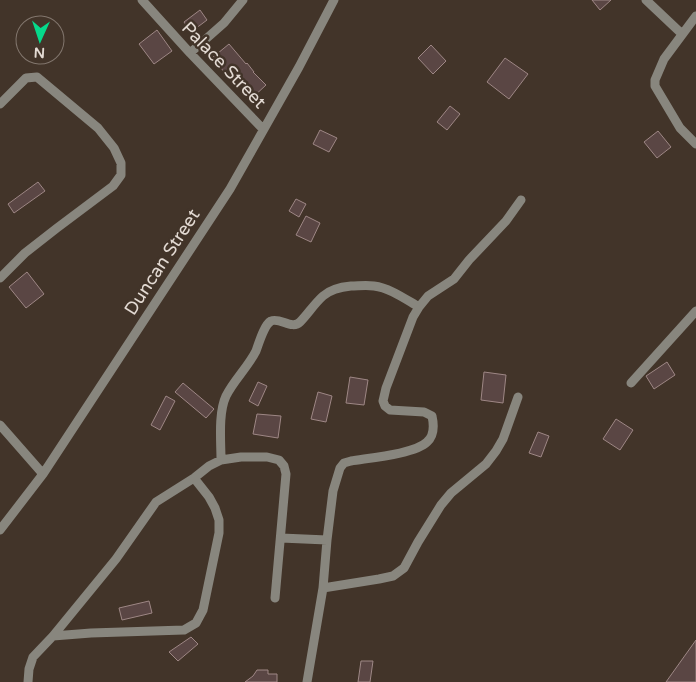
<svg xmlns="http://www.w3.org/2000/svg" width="696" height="682" font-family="'Varela Round',sans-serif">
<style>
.building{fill:#5a4644;stroke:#9e8785}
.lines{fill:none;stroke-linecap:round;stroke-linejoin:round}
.street{stroke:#88867e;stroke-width:9}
.labels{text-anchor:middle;stroke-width:5;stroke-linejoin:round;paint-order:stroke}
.street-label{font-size:18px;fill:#e3dad3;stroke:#423429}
</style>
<rect width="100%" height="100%" fill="#423429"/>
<!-- building -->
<path class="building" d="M 592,0 L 611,0 L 600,10 Z
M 200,10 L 207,20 L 191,32 L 184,22 Z
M 157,30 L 172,51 L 154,64 L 139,44 Z
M 229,44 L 246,64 L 247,63 L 254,72 L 253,72 L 266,85 L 251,99 L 229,73 L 227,75 L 212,58 Z
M 431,45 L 446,61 L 433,74 L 418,58 Z
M 505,58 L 528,74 L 509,99 L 487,82 Z
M 450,106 L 460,114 L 447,130 L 437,122 Z
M 320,130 L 337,138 L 329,152 L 313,144 Z
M 658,131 L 671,147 L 657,158 L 644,142 Z
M 38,182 L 45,191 L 14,213 L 8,204 Z
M 296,199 L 306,204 L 299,217 L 289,211 Z
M 306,216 L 320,223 L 311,242 L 296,235 Z
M 27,272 L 44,294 L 26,308 L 9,287 Z
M 667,362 L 675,375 L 654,389 L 646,376 Z
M 484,372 L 506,375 L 503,403 L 481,400 Z
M 350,377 L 368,380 L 364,405 L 346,403 Z
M 258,382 L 267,386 L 258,406 L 249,401 Z
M 183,383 L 214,409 L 206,418 L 175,392 Z
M 318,392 L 332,396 L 326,422 L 311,419 Z
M 166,396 L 175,401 L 160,430 L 151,425 Z
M 257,414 L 281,416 L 278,438 L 253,434 Z
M 616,419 L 633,430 L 620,450 L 603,439 Z
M 538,432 L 549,436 L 541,457 L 529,453 Z
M 149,601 L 152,613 L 122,620 L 119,608 Z
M 191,637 L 198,644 L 178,661 L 169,652 Z
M 696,640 L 696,682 L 666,682 Z
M 361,661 L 373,661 L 370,682 L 358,682 Z
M 257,670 L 268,670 L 268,674 L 277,674 L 277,682 L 245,682 L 253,676 Z"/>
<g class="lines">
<!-- street -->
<path class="street" d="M 142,0 L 190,53 L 263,129
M 646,0 L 682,34
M 696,16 L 664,59 L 655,80 L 655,86 L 680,128 L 696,144
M 190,53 L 224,23 L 243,0
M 0,104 L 26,78 L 37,77 L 98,128 L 114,148 L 121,163 L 121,175 L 113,186 L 57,228 L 25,253 L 0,278
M 631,383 L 696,311
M 0,425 L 43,474
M 221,460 C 221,442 218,413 226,396 C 234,380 248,367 256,351 C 259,343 264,325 271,321 C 280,317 292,330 300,322 C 308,314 314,304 323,296 C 331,289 340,287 351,286 C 358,286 366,285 374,286 C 390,288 405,299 419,307
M 0,530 L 43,474 L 230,189 L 299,67 L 334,0
M 281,538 L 327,540
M 323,588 L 379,579 L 393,576 L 404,568 L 418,542 L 441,505 L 451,493 L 486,464 L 496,451 L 503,439 L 518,397
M 53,636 L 91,633 L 184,630 L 196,623 L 203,610 L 219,533 L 219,520 L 215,508 L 209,497 L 194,478
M 28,682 L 29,669 L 33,657 L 53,636 L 116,559 L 156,502 L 194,478 L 209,466 L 221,460 L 241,457 L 267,457 L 279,460 L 284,466 L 286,474 L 275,598
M 307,682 L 323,588 L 327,540 L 333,491 L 340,468 L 344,463 L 351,461 C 368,458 415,454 427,442 C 435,435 434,425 432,416 L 424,412 L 390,410 L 385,406 L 383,401 L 386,388 L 413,317 L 419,307 L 428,296 L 454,279 L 469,260 L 506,221 L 521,200"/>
</g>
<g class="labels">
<!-- street labels -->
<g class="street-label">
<text transform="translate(224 65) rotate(46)" y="6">Palace Street</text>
<text transform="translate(162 262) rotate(-57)" y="6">Duncan Street</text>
</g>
</g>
<!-- north arrow -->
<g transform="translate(40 40) rotate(183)"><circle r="24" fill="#423429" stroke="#82766d"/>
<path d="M0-4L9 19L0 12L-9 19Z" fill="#05d98b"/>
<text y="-8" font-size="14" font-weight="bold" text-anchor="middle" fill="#e3dad3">N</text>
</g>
</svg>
